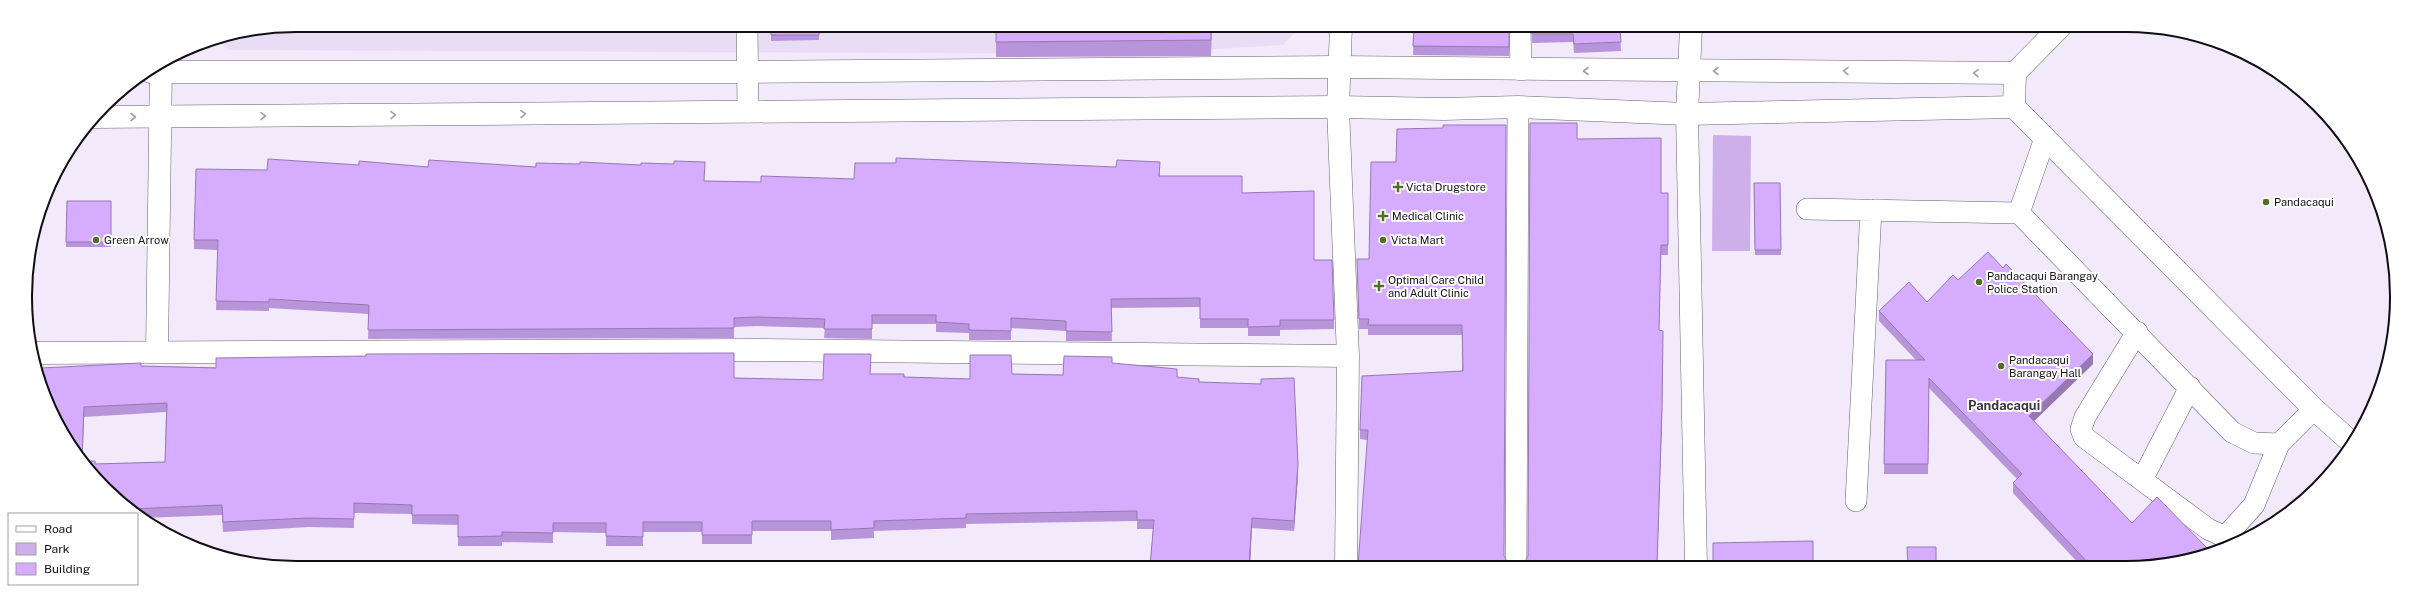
<svg xmlns="http://www.w3.org/2000/svg" width="2422" height="593" font-family="'Public Sans',sans-serif">
<style>
.built{fill:#e9ddf5}
.green{fill:#cdb0e9}
.lines{fill:none;stroke-linecap:round;stroke-linejoin:round}
.service-casing{stroke:#686170;stroke-width:22}
.minor-casing{stroke:#686170;stroke-width:23}
.tertiary-casing{stroke:#686170;stroke-width:23}
.service{stroke:#fff;stroke-width:21}
.minor{stroke:#fff;stroke-width:22}
.tertiary{stroke:#fff;stroke-width:22}
.wall{fill:#b894da;fill-rule:evenodd}
.shaded-wall{fill:#9678b2}
.building{fill:#d6acfe;stroke:#9678b2;fill-rule:evenodd}
.oneway{stroke:#a09fa1}
.poi-dot{fill:#526e22;stroke:#fff;stroke-width:1.5}
.labels{text-anchor:middle;stroke-width:4;stroke-linejoin:round;paint-order:stroke}
.poi-label{font-size:11px;fill:#110e13;stroke:#fff;text-anchor:start}
.quarter-label{font-size:13px;font-weight:bold;fill:#3d3643;stroke:#fff}
.rim{fill:none;stroke:#110e13;stroke-width:2}
</style>
<rect width="100%" height="100%" fill="#f2e9fb"/>
<!-- built -->
<path class="built" d="M 297,25 L 1301,26 L 1283,45 L 1127,54 L 229,50 L 216,39 L 244,30 Z"/>
<!-- green -->
<path class="green" d="M 1713,135 L 1751,136 L 1750,251 L 1712,251 Z"/>
<g class="lines">
<!-- service casing -->
<g class="service-casing">
<path id="service" d="M 747,26 L 748,112
M 1520,27 L 1521,70
M 2045,138 L 2019,213 L 2232,432 L 2254,443 L 2279,444 L 2314,409
M 1807,209 L 2019,213
M 2137,332 L 2085,417 L 2081,429 L 2084,437 L 2208,529 L 2225,537 L 2254,505 L 2279,444
M 2142,480 L 2190,387
M 1856,501 L 1871,210
M 1516,566 L 1518,107"/>
</g>
<!-- minor casing -->
<g class="minor-casing">
<path id="minor" d="M 1341,26 L 1338,107 L 1348,356 L 1346,566
M 1691,27 L 1687,114 L 1696,566
M 157,352 L 161,65
M 32,353 L 752,350 L 1348,356"/>
</g>
<!-- tertiary casing -->
<g class="tertiary-casing">
<path id="tertiary" d="M 2060,27 L 2015,73 L 2014,107 L 2314,409 L 2351,442
M 151,72 L 747,72 L 1339,67 L 2015,73
M 94,117 L 1338,107 L 1444,109 L 1518,107 L 1687,114 L 2014,107"/>
</g>
<!-- service -->
<use href="#service" class="service"/>
<!-- minor -->
<use href="#minor" class="minor"/>
<!-- tertiary -->
<use href="#tertiary" class="tertiary"/>
</g>
<!-- wall -->
<path class="wall" d="M 771,26 L 819,26 L 819,40 L 771,41 Z
M 996,26 L 1212,26 L 1211,56 L 996,57 Z
M 1414,26 L 1509,27 L 1509,56 L 1413,55 Z
M 1531,27 L 1620,27 L 1621,51 L 1574,53 L 1573,42 L 1532,43 Z
M 1443,128 L 1504,556 L 1367,440 L 1360,439 L 1360,430 L 1462,371 L 1462,335 L 1368,335 L 1368,329 L 1359,329 L 1357,259 L 1369,259 L 1396,162 Z
M 1577,139 L 1661,193 L 1668,203 L 1668,255 L 1661,255 L 1659,330 L 1662,417 L 1657,566 L 1523,566 L 1528,556 Z
M 674,164 L 705,181 L 761,182 L 854,179 L 1160,172 L 1160,176 L 1242,193 L 1314,260 L 1334,320 L 1334,329 L 1280,330 L 1280,336 L 1248,336 L 1248,328 L 1200,328 L 1200,307 L 1111,308 L 1112,341 L 1066,341 L 1066,331 L 1011,328 L 1011,340 L 969,340 L 969,333 L 936,332 L 936,324 L 872,324 L 872,339 L 824,338 L 825,328 L 757,326 L 734,327 L 734,338 L 368,339 L 369,314 L 269,308 L 269,311 L 216,310 L 218,250 L 194,249 L 194,240 L 267,170 L 359,165 L 428,167 L 536,167 L 641,165 Z
M 1754,183 L 1780,183 L 1781,255 L 1755,255 Z
M 67,201 L 111,201 L 111,247 L 66,247 Z
M 1958,280 L 2093,364 L 2034,421 L 2161,566 L 2081,566 L 2013,493 L 2013,483 L 2017,479 L 1929,388 L 1928,474 L 1884,474 L 1886,360 L 1916,360 L 1879,321 L 1879,311 L 1927,302 Z
M 1112,363 L 1199,382 L 1298,474 L 1294,531 L 1252,528 L 1250,566 L 1150,566 L 1153,529 L 1137,529 L 1137,521 L 966,524 L 966,528 L 874,531 L 874,538 L 831,540 L 831,531 L 752,531 L 752,544 L 702,544 L 702,532 L 643,532 L 643,546 L 606,546 L 606,533 L 553,532 L 553,543 L 502,542 L 502,546 L 458,546 L 458,525 L 412,524 L 412,514 L 354,513 L 354,528 L 308,527 L 223,532 L 222,515 L 142,518 L 118,501 L 81,462 L 41,368 L 141,366 L 734,378 L 823,380 L 871,374 L 904,377 L 970,379 L 1012,374 L 1063,375 ZM 166,412 L 165,462 L 95,464 L 82,461 L 84,417 Z"/>
<!-- shaded-wall -->
<path class="shaded-wall" d="M 1663,331 L 1662,417 L 1657,566 Z
M 2093,354 L 2093,364 L 2029,426 L 2029,416 Z
M 84,407 L 84,417 L 82,463 L 82,462 Z
M 1298,464 L 1298,474 L 1294,531 L 1294,521 Z
M 1252,518 L 1250,566 L 1249,566 Z"/>
<!-- building -->
<path class="building" d="M 771,26 L 819,26 L 819,35 L 771,35 Z
M 996,26 L 1211,26 L 1211,40 L 996,42 Z
M 1414,26 L 1509,27 L 1509,47 L 1413,46 Z
M 1532,27 L 1620,27 L 1621,42 L 1574,44 L 1573,34 L 1532,34 Z
M 1530,123 L 1577,123 L 1577,139 L 1661,138 L 1661,193 L 1668,193 L 1668,245 L 1661,245 L 1659,330 L 1663,331 L 1662,407 L 1657,566 L 1523,566 L 1528,556 Z
M 1443,125 L 1506,125 L 1504,556 L 1510,566 L 1358,566 L 1368,430 L 1360,430 L 1362,376 L 1463,371 L 1462,325 L 1368,325 L 1369,319 L 1359,319 L 1357,259 L 1369,259 L 1371,162 L 1396,162 L 1397,129 L 1443,128 Z
M 896,158 L 1116,167 L 1117,160 L 1160,162 L 1159,176 L 1242,176 L 1242,193 L 1314,191 L 1314,260 L 1332,260 L 1334,320 L 1280,320 L 1280,326 L 1248,327 L 1248,319 L 1200,319 L 1200,298 L 1111,299 L 1112,332 L 1066,331 L 1066,321 L 1011,318 L 1011,331 L 969,330 L 969,324 L 936,322 L 936,315 L 872,315 L 872,329 L 824,329 L 825,319 L 757,317 L 734,318 L 734,328 L 368,330 L 369,305 L 269,299 L 269,302 L 216,301 L 218,240 L 194,240 L 196,169 L 267,170 L 268,159 L 359,165 L 359,161 L 428,167 L 429,160 L 536,167 L 536,163 L 580,164 L 580,162 L 641,165 L 641,163 L 674,164 L 674,161 L 705,162 L 704,181 L 761,182 L 761,176 L 854,179 L 855,163 L 896,163 Z
M 1754,183 L 1780,183 L 1781,250 L 1755,250 Z
M 67,201 L 111,201 L 111,242 L 66,242 Z
M 1988,252 L 2003,268 L 2006,264 L 2093,354 L 2029,416 L 2132,523 L 2157,497 L 2210,551 L 2161,566 L 2091,566 L 2013,483 L 2022,474 L 1929,378 L 1928,464 L 1884,464 L 1886,360 L 1925,360 L 1879,311 L 1909,282 L 1927,302 L 1953,275 L 1958,280 Z
M 734,353 L 734,378 L 823,380 L 824,354 L 871,354 L 870,374 L 904,374 L 904,377 L 970,379 L 970,355 L 1011,355 L 1012,374 L 1063,375 L 1064,356 L 1112,357 L 1112,363 L 1177,369 L 1177,377 L 1199,379 L 1199,382 L 1261,384 L 1261,379 L 1294,378 L 1298,464 L 1294,521 L 1252,518 L 1249,566 L 1150,566 L 1154,520 L 1137,520 L 1137,511 L 966,514 L 966,518 L 874,521 L 874,528 L 831,530 L 831,521 L 752,521 L 752,535 L 702,535 L 702,522 L 643,522 L 643,537 L 606,536 L 606,523 L 553,523 L 553,533 L 502,532 L 502,536 L 458,537 L 458,515 L 412,515 L 412,505 L 354,503 L 354,519 L 308,518 L 223,522 L 222,505 L 131,509 L 131,510 L 118,501 L 81,462 L 39,384 L 33,358 L 40,358 L 41,368 L 141,363 L 141,366 L 216,368 L 216,358 L 366,356 L 366,354 ZM 167,403 L 165,462 L 95,464 L 95,461 L 82,461 L 84,407 Z
M 1813,541 L 1813,566 L 1713,566 L 1713,543 Z
M 1907,547 L 1936,547 L 1936,566 L 1908,566 Z"/>
<!-- one-way arrows -->
<defs><path id="oneway-chevron" d="M-2-3.5L2.5 0L-2 3.5" fill="none" stroke-width="1.6" stroke-linecap="round" stroke-linejoin="round"/></defs>
<g class="oneway">
<use href="#oneway-chevron" transform="translate(1586 71) rotate(-180)"/>
<use href="#oneway-chevron" transform="translate(1716 71) rotate(180)"/>
<use href="#oneway-chevron" transform="translate(1846 71) rotate(-179)"/>
<use href="#oneway-chevron" transform="translate(1976 73) rotate(-179)"/>
<use href="#oneway-chevron" transform="translate(523 114) rotate(-1)"/>
<use href="#oneway-chevron" transform="translate(393 115) rotate(-1)"/>
<use href="#oneway-chevron" transform="translate(263 116) rotate(-1)"/>
<use href="#oneway-chevron" transform="translate(133 117)"/>
</g>
<!-- markers -->
<g class="poi-dot">
<path d="M1396 181h4v4h4v4h-4v4h-4v-4h-4v-4h4z"/>
<circle cx="2266" cy="202" r="4"/>
<path d="M1381 210h4v4h4v4h-4v4h-4v-4h-4v-4h4z"/>
<circle cx="96" cy="240" r="4"/>
<circle cx="1383" cy="240" r="4"/>
<circle cx="1979" cy="282" r="4"/>
<path d="M1377 280h4v4h4v4h-4v4h-4v-4h-4v-4h4z"/>
<circle cx="2001" cy="366" r="4"/>
</g>
<g class="labels">
<!-- poi labels -->
<g class="poi-label">
<text x="1406" y="191">Victa Drugstore</text>
<text x="2274" y="206">Pandacaqui</text>
<text x="1392" y="220">Medical Clinic</text>
<text x="104" y="244">Green Arrow</text>
<text x="1391" y="244">Victa Mart</text>
<text x="1987" y="280">Pandacaqui Barangay<tspan x="1987" dy="13">Police Station</tspan></text>
<text x="1388" y="284">Optimal Care Child<tspan x="1388" dy="13">and Adult Clinic</tspan></text>
<text x="2009" y="364">Pandacaqui<tspan x="2009" dy="13">Barangay Hall</tspan></text>
</g>
<!-- quarter labels -->
<g class="quarter-label">
<text x="2004" y="410">Pandacaqui</text>
</g>
</g>
<!-- crop -->
<path d="M0 0H2422V593H0ZM296 32H2126A264 264 0 0 1 2390 296V297A264 264 0 0 1 2126 561H296A264 264 0 0 1 32 297V296A264 264 0 0 1 296 32Z" fill="#fff" fill-rule="evenodd"/>
<path class="rim" d="M296 32H2126A264 264 0 0 1 2390 296V297A264 264 0 0 1 2126 561H296A264 264 0 0 1 32 297V296A264 264 0 0 1 296 32Z"/>
<!-- legend -->
<rect x="8" y="513" width="130" height="72" fill="#ffffff" stroke="#a09fa1"/>
<rect x="16" y="526" width="20" height="6" fill="#ffffff" stroke="#a09fa1"/>
<text x="44" y="533" font-size="12" fill="#110e13">Road</text>
<rect x="16" y="543" width="20" height="12" fill="#cdb0e9" stroke="#a09fa1"/>
<text x="44" y="553" font-size="12" fill="#110e13">Park</text>
<rect x="16" y="563" width="20" height="12" fill="#d6acfe" stroke="#a09fa1"/>
<text x="44" y="573" font-size="12" fill="#110e13">Building</text>
</svg>
